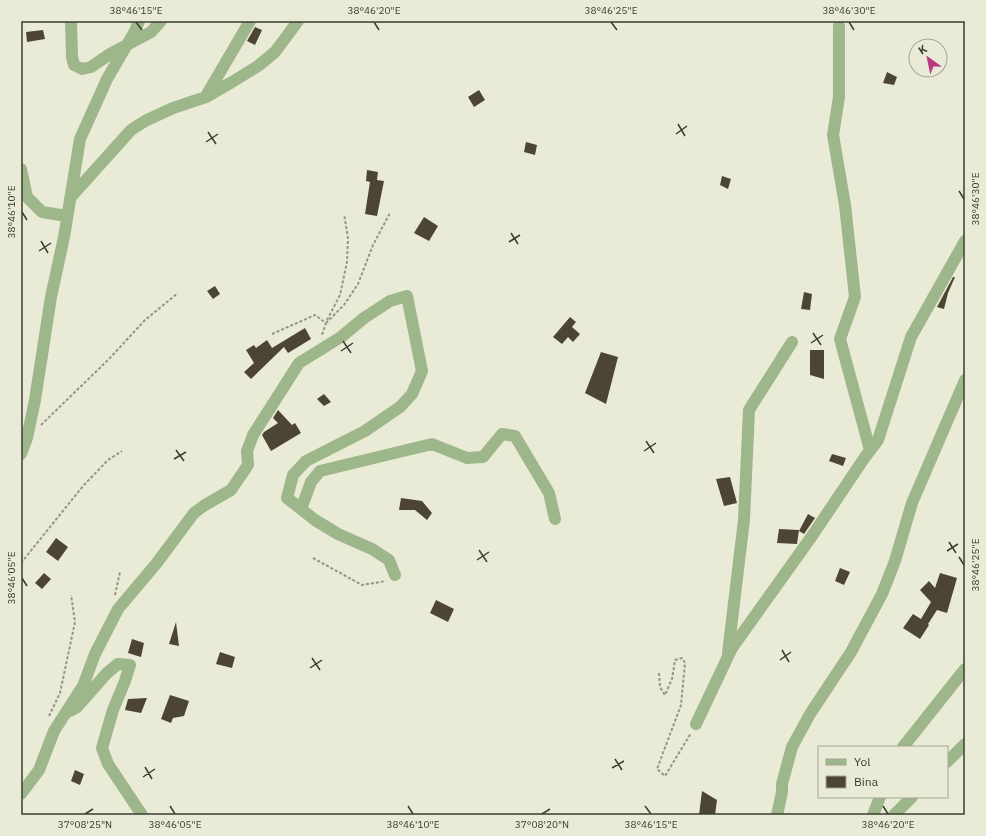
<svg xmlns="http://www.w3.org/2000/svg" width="986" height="836" font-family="'IBM Plex Sans',sans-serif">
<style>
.building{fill:#4d4534}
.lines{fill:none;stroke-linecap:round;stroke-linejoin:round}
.path{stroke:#949586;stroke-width:2;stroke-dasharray:3 2;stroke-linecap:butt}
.minor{stroke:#9db68a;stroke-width:12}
.ticks{fill:none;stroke:#3b3c33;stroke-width:1.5}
.neatline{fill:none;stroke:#3b3c33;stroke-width:1.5}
.ticks-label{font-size:10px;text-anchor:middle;fill:#3b3c33}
</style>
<rect width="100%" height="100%" fill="#eaebd6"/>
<!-- building -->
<path class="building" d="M 255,27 L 262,30 L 255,45 L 247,41 Z
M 43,30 L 45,39 L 27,42 L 26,32 Z
M 887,72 L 897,77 L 894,85 L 883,83 Z
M 479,90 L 485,100 L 474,107 L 468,97 Z
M 526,142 L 537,145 L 535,155 L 524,152 Z
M 367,170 L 378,172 L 377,180 L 384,181 L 377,216 L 365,214 L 370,182 L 366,181 Z
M 722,176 L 731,179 L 728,189 L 720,185 Z
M 424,217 L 438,226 L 429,241 L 414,233 Z
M 953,277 L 955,277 L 948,293 L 944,309 L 937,307 Z
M 215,286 L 220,294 L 213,299 L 207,291 Z
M 804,292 L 812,294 L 810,310 L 801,309 Z
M 570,317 L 576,322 L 572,327 L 580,334 L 573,342 L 568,337 L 562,344 L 553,337 Z
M 305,328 L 311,339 L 288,353 L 284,347 L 251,379 L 244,372 L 254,363 L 246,350 L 254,345 L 256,348 L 267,340 L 272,348 Z
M 810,350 L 824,350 L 824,379 L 810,375 Z
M 601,352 L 618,357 L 606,404 L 585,393 Z
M 324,394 L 331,402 L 324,406 L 317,399 Z
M 278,410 L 292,425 L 295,423 L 301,433 L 271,451 L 262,435 L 264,432 L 278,423 L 273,418 Z
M 832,454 L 846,458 L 843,466 L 829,461 Z
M 730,477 L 737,503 L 724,506 L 716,479 Z
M 401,498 L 422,501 L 432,513 L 427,520 L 415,510 L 399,510 Z
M 808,514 L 815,518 L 804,534 L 799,531 Z
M 779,529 L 799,530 L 797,544 L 777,543 Z
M 56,538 L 68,547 L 58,561 L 46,552 Z
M 840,568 L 850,572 L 844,585 L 835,581 Z
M 44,573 L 51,579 L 42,589 L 35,583 Z
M 940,573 L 957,578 L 947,613 L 937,610 L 928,624 L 929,625 L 920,639 L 903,628 L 913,614 L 921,619 L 931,602 L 920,590 L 929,581 L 935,588 Z
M 436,600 L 454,609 L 448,622 L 430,613 Z
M 176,622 L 179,646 L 169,644 Z
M 132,639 L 144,643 L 141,657 L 128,653 Z
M 220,652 L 235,657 L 232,668 L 216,664 Z
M 170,695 L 189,701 L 184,716 L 173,718 L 171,723 L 161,719 Z
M 147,698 L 141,713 L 125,710 L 128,699 Z
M 75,770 L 84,774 L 80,785 L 71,781 Z
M 702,791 L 717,800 L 715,815 L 699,815 Z"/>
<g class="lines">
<!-- path -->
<path class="path" d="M 327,320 L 340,295 L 347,262 L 348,238 L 344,214
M 326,323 L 344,305 L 358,284 L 373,245 L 390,213
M 272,334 L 315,315 L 326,323 L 322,335
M 41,425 L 109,359 L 145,320 L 178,293
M 313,558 L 362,585 L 386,581
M 21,563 L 83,486 L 108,460 L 122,451
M 115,595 L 120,572
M 659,673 L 660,687 L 665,695 L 672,679 L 675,660 L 682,658 L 685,663 L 681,705 L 657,769 L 665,776 L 691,733
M 49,716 L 60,693 L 75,622 L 71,595"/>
<!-- minor -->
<path class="minor" d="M 71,21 L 72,57 L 74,65 L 82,69 L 91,67 L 110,54 L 151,32 L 161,21
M 839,26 L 839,97 L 833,135 L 845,205 L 855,297 L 840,339 L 870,450
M 206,96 L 250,21
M 21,169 L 27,197 L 42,212 L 67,216
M 70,198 L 131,130 L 145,121 L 173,108 L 206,97 L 232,82 L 258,66 L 275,52 L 298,21
M 21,454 L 27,438 L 35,400 L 51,297 L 64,237 L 80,139 L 107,79 L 135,31 L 139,21
M 301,509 L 311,482 L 320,471 L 432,444 L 467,458 L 483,457 L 502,434 L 515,436 L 549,493 L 555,519
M 728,653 L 744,520 L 749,410 L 792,342
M 70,711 L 77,707 L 107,673 L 118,664 L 130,665 L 125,681 L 113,710 L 102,748 L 108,764 L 142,815
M 696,724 L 732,648 L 812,536 L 865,457 L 878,440 L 911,337 L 965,241
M 903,747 L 965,669
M 947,762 L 965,744
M 21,794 L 39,770 L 54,731 L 83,686 L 95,654 L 118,609 L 156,564 L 194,513 L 205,505 L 231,490 L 248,465 L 247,451 L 253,435 L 299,363 L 341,337 L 364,318 L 390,301 L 407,296 L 422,371 L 412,394 L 400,407 L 365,431 L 306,461 L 293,475 L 287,498 L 315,520 L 338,534 L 372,549 L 389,560 L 395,575
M 777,815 L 782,792 L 782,784 L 792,747 L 810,714 L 851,652 L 882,594 L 895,561 L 912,503 L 965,380
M 873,815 L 880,797
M 894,815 L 912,797"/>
</g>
<!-- ticks -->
<path class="ticks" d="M 136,22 L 142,30M 374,22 L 379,30M 611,22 L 617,30M 849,22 L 854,30M 678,124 L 685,136M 208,132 L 216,144M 676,134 L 687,126M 206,142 L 218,134M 959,191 L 964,199M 22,212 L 27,220M 511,233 L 518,244M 41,241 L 48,253M 509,242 L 520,235M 39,251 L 51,243M 813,333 L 821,345M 343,341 L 351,353M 811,343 L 823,335M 341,351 L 353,343M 646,441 L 654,453M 176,450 L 184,461M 644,451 L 656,443M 174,459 L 186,452M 949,542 L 956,553M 479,550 L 487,562M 947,551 L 958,544M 959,557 L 964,565M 477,560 L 489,552M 22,578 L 27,586M 782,650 L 789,662M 312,658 L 320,670M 780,660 L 791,652M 310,668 L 322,660M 615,759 L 622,770M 145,767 L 152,779M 612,768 L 624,761M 143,777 L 155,769M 170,806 L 175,814M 408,806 L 413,814M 645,806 L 651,814M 883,806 L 888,814M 85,814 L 93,809M 542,814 L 550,809"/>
<!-- border -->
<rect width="986" height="836" fill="none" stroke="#eaebd6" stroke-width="44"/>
<!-- legend -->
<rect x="818" y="746" width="130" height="52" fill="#eaebd6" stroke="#a4a595"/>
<rect x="826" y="759" width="20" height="6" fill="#9db68a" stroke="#a4a595"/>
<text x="854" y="766" font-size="12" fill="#3b3c33">Yol</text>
<rect x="826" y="776" width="20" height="12" fill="#4d4534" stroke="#a4a595"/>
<text x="854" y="786" font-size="12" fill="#3b3c33">Bina</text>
<!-- north arrow -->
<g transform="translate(928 58) rotate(327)"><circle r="19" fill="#eaebd6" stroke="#a4a595"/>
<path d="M0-3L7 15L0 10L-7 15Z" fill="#ba3982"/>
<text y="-6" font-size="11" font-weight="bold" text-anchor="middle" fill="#3b3c33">K</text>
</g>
<rect x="22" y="22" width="942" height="792" class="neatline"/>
<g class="ticks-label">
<text x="136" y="14">38°46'15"E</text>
<text x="374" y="14">38°46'20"E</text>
<text x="611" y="14">38°46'25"E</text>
<text x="849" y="14">38°46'30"E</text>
<text transform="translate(975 199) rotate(-90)" y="4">38°46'30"E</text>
<text transform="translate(11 212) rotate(-90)" y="4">38°46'10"E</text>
<text transform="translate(975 565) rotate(-90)" y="4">38°46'25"E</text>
<text transform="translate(11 578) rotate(-90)" y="4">38°46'05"E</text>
<text x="85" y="828">37°08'25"N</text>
<text x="175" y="828">38°46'05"E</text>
<text x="413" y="828">38°46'10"E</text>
<text x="542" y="828">37°08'20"N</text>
<text x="651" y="828">38°46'15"E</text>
<text x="888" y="828">38°46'20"E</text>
</g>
</svg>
